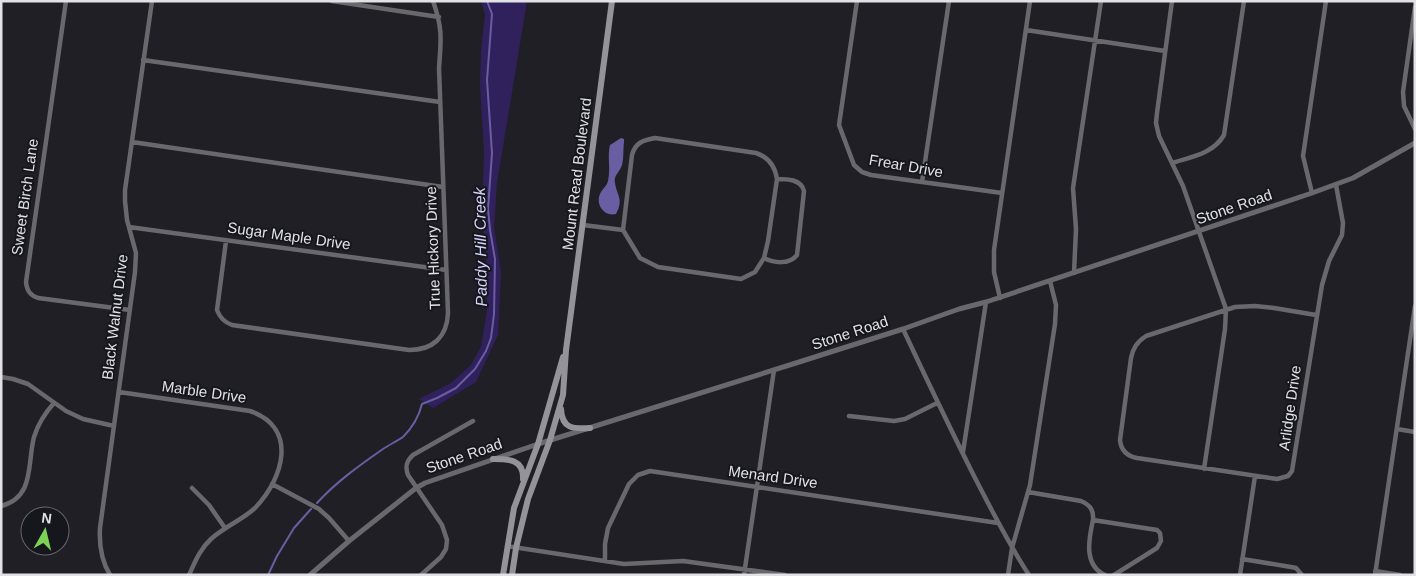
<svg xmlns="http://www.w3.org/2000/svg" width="1416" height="576" font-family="Helvetica,sans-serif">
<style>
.green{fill:#30215d}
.water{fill:#695ea1}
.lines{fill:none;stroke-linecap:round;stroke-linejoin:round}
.stream{stroke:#695ea1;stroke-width:2}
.minor{stroke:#69696d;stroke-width:4.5}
.tertiary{stroke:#69696d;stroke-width:5}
.secondary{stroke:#939399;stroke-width:6}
.labels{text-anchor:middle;stroke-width:4;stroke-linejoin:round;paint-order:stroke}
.street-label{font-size:15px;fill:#e2e1e6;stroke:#16161d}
.water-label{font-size:16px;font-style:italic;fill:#d6d2fa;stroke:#16161d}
</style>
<rect width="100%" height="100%" fill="#201f26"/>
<!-- green -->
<path class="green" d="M 481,1 L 527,1 L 497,183 L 494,227 L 501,272 L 498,335 L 476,382 L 433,408 L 419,399 L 451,383 L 470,366 L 481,347 L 487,311 L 487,266 L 482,211 L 484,153 L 480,84 L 481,51 L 485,14 Z"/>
<!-- water -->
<path class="water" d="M 621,138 L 624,139 L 624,142 C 623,149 624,158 622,165 C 620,172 613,176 615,183 C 617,196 624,199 616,214 C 605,217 595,205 600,194 C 602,189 607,186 608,181 C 611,168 607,157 610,145 Z"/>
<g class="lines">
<!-- stream -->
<path class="stream" d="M 317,503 C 336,482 360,465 383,449 C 389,445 397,441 403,437 C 412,428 419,416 422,404 L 437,398 L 456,388 L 475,369 L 486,351 L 491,338 L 494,314 L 495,259 L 490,230 L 488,209 L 492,153 L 487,80 L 492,14 L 487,1
M 268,575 L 277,556 L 294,528 L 311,509"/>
<!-- minor -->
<path class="minor" d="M 66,1 L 26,282 C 27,291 30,295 38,298 L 130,310
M 332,1 L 439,17
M 857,1 L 839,125 L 854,165 L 862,172 L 871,175 L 1002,193
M 1172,1 L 1157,113 L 1156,123 L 1159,136 L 1183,186 L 1226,309 L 1225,329 L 1204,469
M 1415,7 L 1403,92 L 1404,106 L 1415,129
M 1026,30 L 1165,51
M 143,60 L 440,102
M 655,138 L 756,153 C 768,157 775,166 777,179 L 768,241 L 764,258 L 755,272 L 741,279 L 658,267 L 640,258 L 623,230 L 632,155 C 635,143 643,140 655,138 Z
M 132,142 L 443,187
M 1172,163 C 1191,157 1213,154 1224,135 L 1244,1
M 922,182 L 949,1
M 1312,193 L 1303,156 L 1326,1
M 583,225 L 623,230
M 129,227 L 446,270
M 226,241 L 217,310 C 220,318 224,322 232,325 L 409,350 C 433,350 447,337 448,313 L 439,68 C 441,40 443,29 433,1
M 764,258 C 774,263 789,265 797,255 L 804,191 C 801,179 787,179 777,179
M 1074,273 L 1076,229 L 1073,188 L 1101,1
M 1000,298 L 994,272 L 994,250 L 1030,1
M 1316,315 L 1274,308 L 1255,306 L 1235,307 L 1146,336 C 1137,342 1133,348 1131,358 L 1120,440 C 1121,451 1127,456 1137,458 L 1277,479 L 1288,476 L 1292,471 L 1322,285 L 1329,261 L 1342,235 L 1343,223 L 1336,185
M 903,329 C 926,378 949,426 973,474 C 991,509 1008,543 1029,575
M 1,377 L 13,379 L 28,384 L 66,411 L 83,419 L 114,426
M 119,392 L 250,411 C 299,428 283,479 255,508 C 242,520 224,527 211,539 C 200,549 195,562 189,575
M 849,416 L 894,421 L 905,419 L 937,403
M 1397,429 L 1415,432
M 963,452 L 986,302
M 272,484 L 319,509 L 329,518 L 349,541
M 192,488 L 209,505 L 225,528
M 1028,492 L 1081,501 C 1090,505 1094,510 1093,520
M 1,506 C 35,497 27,464 34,437 C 38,424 45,413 54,403
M 507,546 L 624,564 L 683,561 L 785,575
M 1242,559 L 1291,567 L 1296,568 L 1302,575
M 605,561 L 605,544 L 608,528 L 629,484 L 638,475 L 650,471 L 998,523
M 1375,571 L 1400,575
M 110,575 C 101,560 99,545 100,528 L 135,272 L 136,253 L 127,220 L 125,201 L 125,190 L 152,1
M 421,575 L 441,557 L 446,549 L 447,540 L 442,525 L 408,475 C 405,467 406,461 413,455 L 473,421
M 744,575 L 774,370
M 1008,575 L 1012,548 L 1030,485 L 1055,324 L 1056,305 L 1050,281
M 1105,575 C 1083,565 1089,538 1093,520 L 1157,530 L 1160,533 L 1161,541 L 1157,548 L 1114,575
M 1240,575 L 1255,476
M 1375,575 L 1415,306"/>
<!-- tertiary -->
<path class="tertiary" d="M 310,575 L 349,541 L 416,488 L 425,483 L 538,444 L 796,363 L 903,329 L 959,309 L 986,302 L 1312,193 L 1353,178 L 1415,143"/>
<!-- secondary -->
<path class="secondary" d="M 561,409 C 562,429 573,429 590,428
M 493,459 C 508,459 524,459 523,479
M 503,575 L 514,508 L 538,444 L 563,357
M 512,575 L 516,548 L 528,499 L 550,440 L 563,395 L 566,350 L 612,1"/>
</g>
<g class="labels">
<!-- street labels -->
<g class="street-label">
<text transform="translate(906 166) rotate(10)" y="5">Frear Drive</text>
<text transform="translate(577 174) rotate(-83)" y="5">Mount Read Boulevard</text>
<text transform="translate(25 197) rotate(-82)" y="5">Sweet Birch Lane</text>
<text transform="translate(1234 207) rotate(-19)" y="5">Stone Road</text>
<text transform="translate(289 236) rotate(8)" y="5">Sugar Maple Drive</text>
<text transform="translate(433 248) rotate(-92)" y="5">True Hickory Drive</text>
<text transform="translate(115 317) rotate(-83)" y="5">Black Walnut Drive</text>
<text transform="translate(850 333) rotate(-18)" y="5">Stone Road</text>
<text transform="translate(204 392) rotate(8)" y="5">Marble Drive</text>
<text transform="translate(1290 408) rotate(-82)" y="5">Arlidge Drive</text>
<text transform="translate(464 456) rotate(-19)" y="5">Stone Road</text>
<text transform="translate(773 477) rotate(8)" y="5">Menard Drive</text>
</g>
<!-- water labels -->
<g class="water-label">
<text transform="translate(480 247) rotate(-91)" y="6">Paddy Hill Creek</text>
</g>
</g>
<!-- border -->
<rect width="1416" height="576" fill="none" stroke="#e2e1e6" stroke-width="5"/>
<!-- north arrow -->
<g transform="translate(45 531) rotate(8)"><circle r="24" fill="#16161d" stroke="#68676d"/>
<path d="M0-4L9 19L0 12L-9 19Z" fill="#7dd154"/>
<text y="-8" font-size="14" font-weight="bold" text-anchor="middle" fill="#e2e1e6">N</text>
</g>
</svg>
